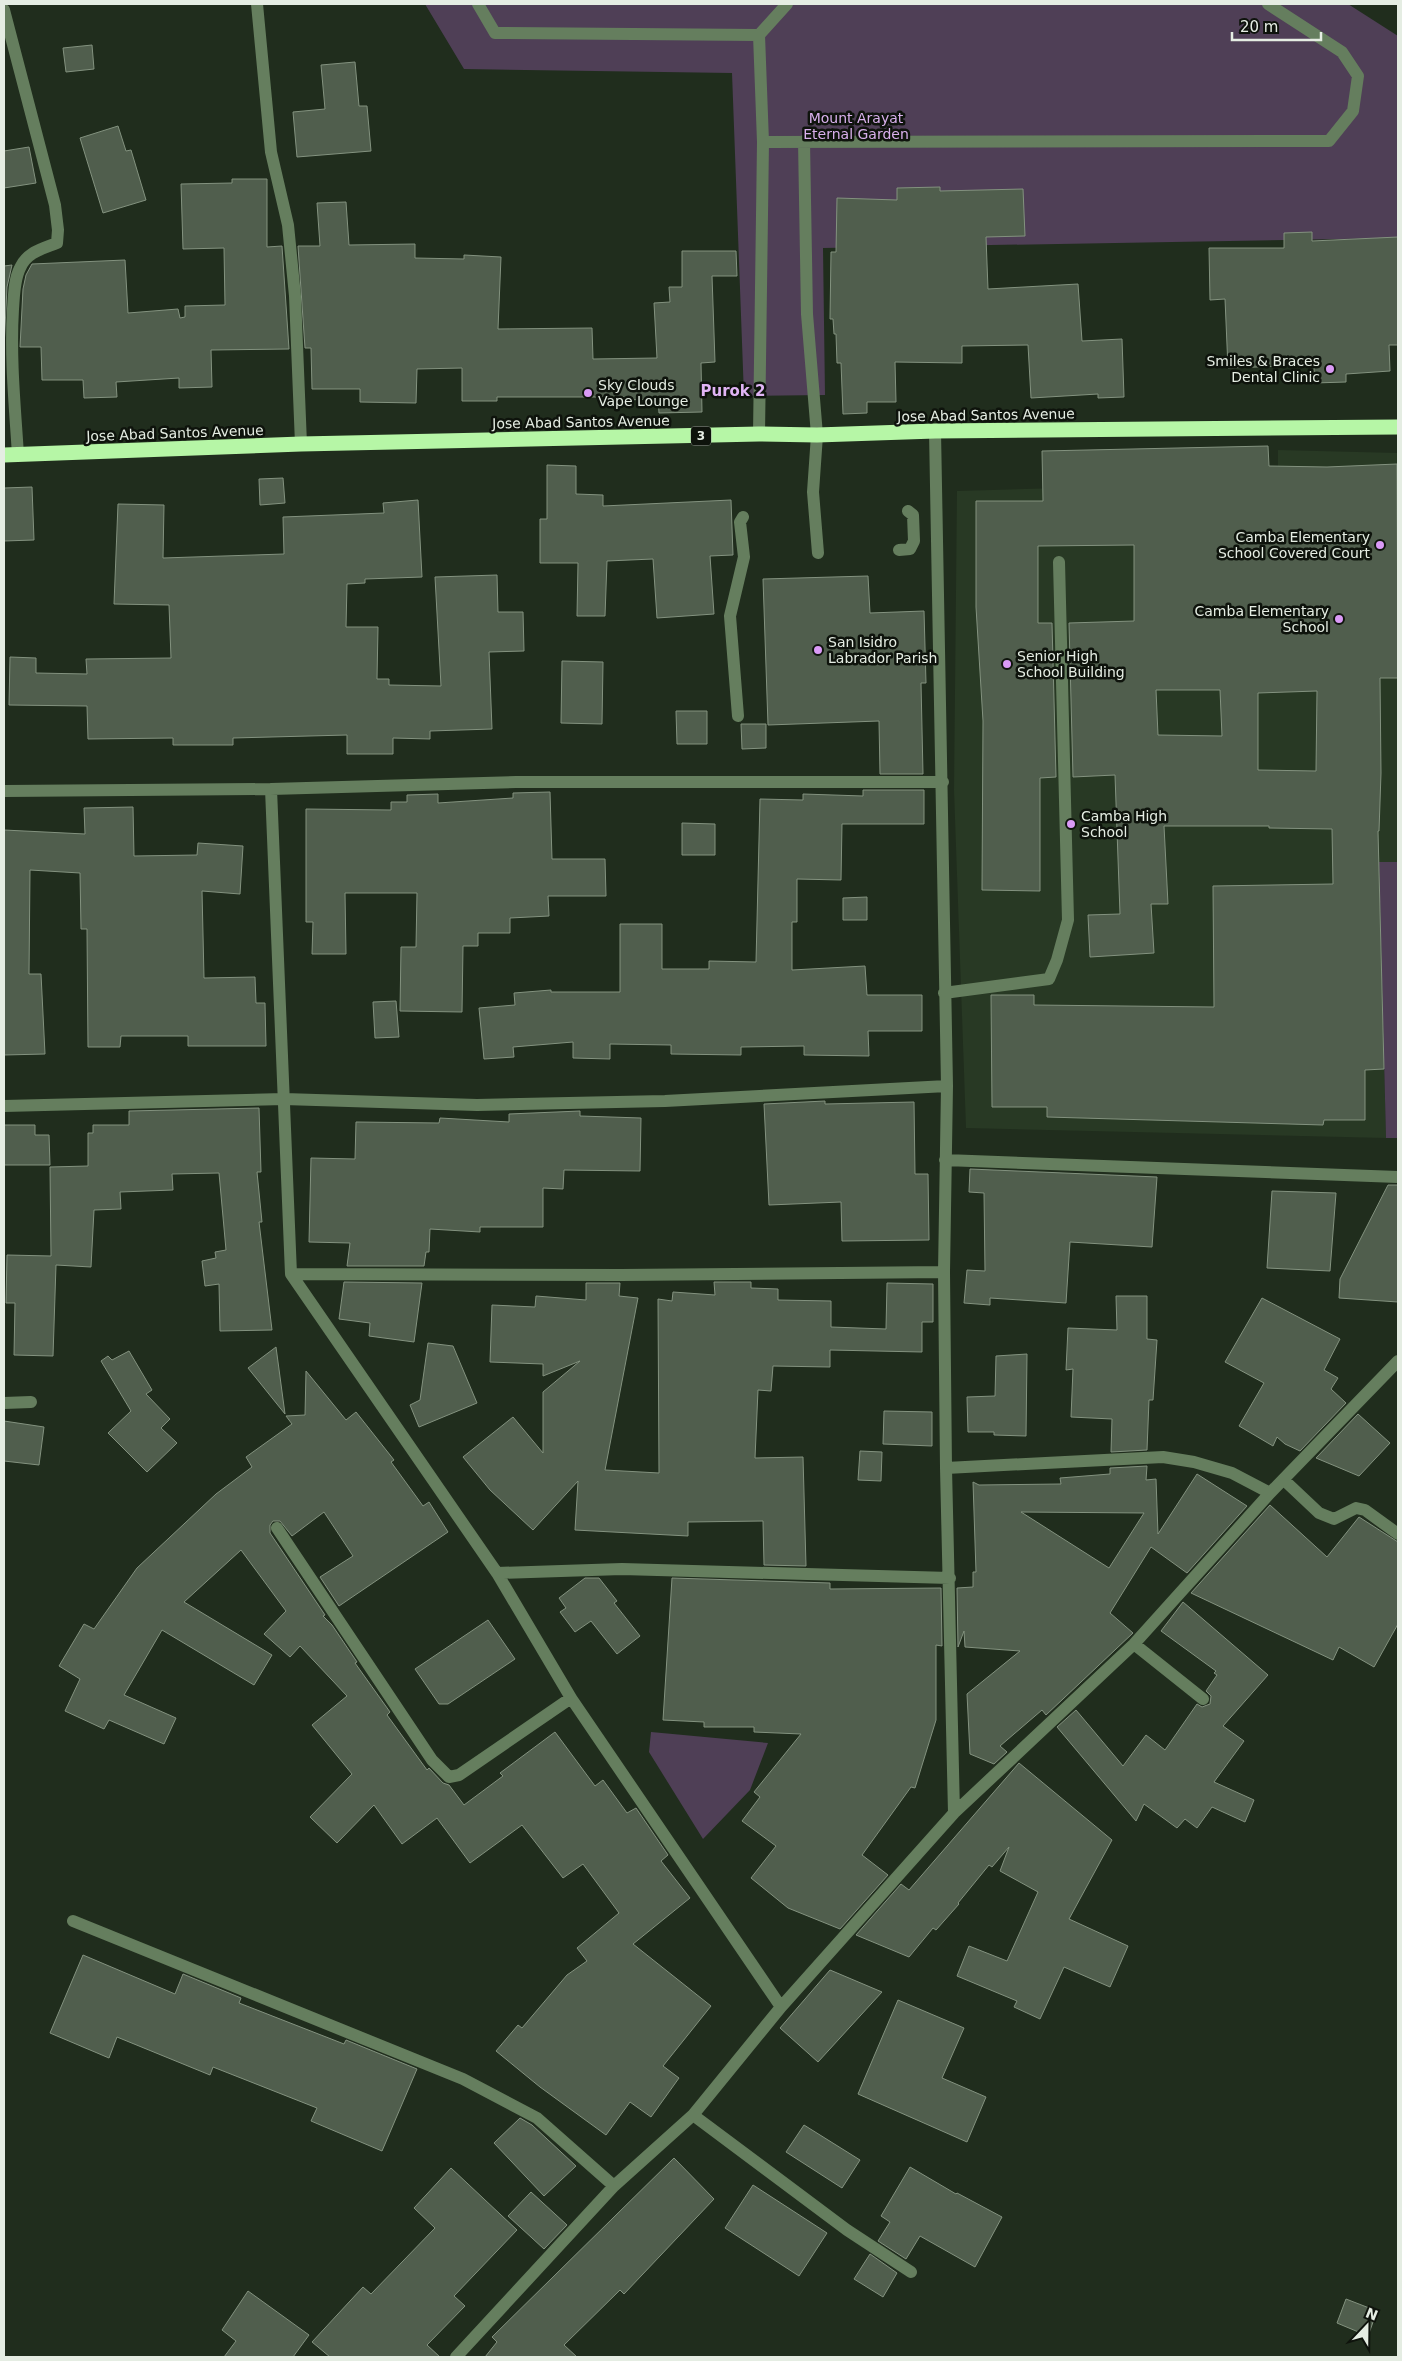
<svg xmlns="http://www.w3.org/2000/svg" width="1402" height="2361" font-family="'DejaVu Sans',sans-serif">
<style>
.built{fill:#283924}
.green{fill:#4f3f56}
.building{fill:#505e4d;stroke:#83927f;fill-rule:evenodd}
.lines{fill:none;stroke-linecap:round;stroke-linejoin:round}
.minor{stroke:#657e5e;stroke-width:12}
.highway{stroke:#b6f6a6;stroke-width:15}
.poi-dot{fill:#da9af6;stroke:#0e130c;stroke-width:2}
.labels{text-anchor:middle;stroke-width:5;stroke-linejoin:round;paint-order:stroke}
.shield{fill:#0e130c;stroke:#a4aca2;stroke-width:1}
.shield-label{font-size:12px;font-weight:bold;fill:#e5ede3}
.park-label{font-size:14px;fill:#d9b0ec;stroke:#0e130c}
.poi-label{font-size:14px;fill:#e5ede3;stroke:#0e130c;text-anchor:start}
.street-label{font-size:14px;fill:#e5ede3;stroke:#0e130c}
.neighbourhood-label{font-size:15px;font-weight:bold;fill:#e0b4f4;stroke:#0e130c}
</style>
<rect width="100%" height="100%" fill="#202d1d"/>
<!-- built -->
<path class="built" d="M 1278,450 L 1398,453 L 1398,862 L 1379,862 L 1386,1138 L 966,1128 L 954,790 L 957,491 L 1202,484 L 1278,470 Z"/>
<!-- green -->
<path class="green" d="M 425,4 L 1348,4 L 1398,36 L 1398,238 L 823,248 L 825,395 L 744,396 L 732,73 L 464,69 Z
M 1379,862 L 1398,862 L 1398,1138 L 1386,1138 Z
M 651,1732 L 768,1743 L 750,1790 L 703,1839 L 649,1752 Z"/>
<!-- building -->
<path class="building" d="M 92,45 L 94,69 L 66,72 L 63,48 Z
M 355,62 L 359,106 L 367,106 L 371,151 L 297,157 L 293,112 L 325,109 L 321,65 Z
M 118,126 L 126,151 L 131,150 L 146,200 L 103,213 L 80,138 Z
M 29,147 L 36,183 L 4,188 L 4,151 Z
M 232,179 L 267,179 L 267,247 L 282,246 L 289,349 L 211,350 L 212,387 L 179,388 L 179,378 L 116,382 L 117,397 L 84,398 L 83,380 L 42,380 L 41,347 L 20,347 L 23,289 L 26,275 L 32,264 L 125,260 L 128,313 L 178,309 L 180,318 L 185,317 L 185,306 L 225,305 L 224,248 L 183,249 L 181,184 L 232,183 Z
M 940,187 L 940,191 L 1023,189 L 1025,236 L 986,237 L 988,289 L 1078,284 L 1082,341 L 1122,339 L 1124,397 L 1098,398 L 1098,394 L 1031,398 L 1028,345 L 962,346 L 962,363 L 895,362 L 896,402 L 867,402 L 867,413 L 843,414 L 841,363 L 837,363 L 836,334 L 834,334 L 833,319 L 830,319 L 831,252 L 836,252 L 837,198 L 897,200 L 897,188 Z
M 346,202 L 349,245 L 415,244 L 415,258 L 464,259 L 464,255 L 501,257 L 498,329 L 592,328 L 593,359 L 657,358 L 654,303 L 670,302 L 669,287 L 682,287 L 682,251 L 736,251 L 737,276 L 712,276 L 715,362 L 701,363 L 702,412 L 659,413 L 658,399 L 624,400 L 624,397 L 497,397 L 497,401 L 462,401 L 462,368 L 417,369 L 416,403 L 360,402 L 360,389 L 312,389 L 311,348 L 305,348 L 298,246 L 320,246 L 317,203 Z
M 1312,232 L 1312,241 L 1398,237 L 1398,345 L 1389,345 L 1390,371 L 1346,374 L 1346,382 L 1314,383 L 1314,365 L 1228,368 L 1225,299 L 1210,300 L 1209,248 L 1284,248 L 1284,233 Z
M 12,265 L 7,287 L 4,348 L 4,266 Z
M 1268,446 L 1269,466 L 1327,467 L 1397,464 L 1398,678 L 1380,678 L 1381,773 L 1379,831 L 1378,831 L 1384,1069 L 1365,1070 L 1365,1120 L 1324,1120 L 1323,1125 L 1047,1117 L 1047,1107 L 992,1107 L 991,995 L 1034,995 L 1034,1005 L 1214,1007 L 1213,886 L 1333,884 L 1332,829 L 1269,828 L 1269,826 L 1164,826 L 1168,904 L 1151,904 L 1154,953 L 1090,957 L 1088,915 L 1120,914 L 1115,775 L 1073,777 L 1069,623 L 1134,621 L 1134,545 L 1038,546 L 1038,623 L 1052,623 L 1056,777 L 1040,778 L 1040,891 L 982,890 L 983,721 L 976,607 L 976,501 L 1043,501 L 1042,451 ZM 1156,690 L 1220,690 L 1222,736 L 1158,735 ZM 1317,691 L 1316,771 L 1258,770 L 1258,693 Z
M 547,465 L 576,466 L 576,494 L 603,495 L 603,506 L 731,500 L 733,555 L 710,556 L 714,614 L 657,618 L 653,559 L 607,561 L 605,616 L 577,616 L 578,563 L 540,563 L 540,519 L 547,519 Z
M 283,478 L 285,503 L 260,505 L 259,479 Z
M 32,487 L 34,540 L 4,541 L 4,488 Z
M 418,500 L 422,577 L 365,579 L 365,583 L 347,584 L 346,627 L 378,627 L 377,679 L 389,679 L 389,685 L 441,686 L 435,577 L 497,575 L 498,612 L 523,612 L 524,651 L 489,652 L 492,729 L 430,731 L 430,739 L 393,738 L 393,754 L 347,754 L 347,735 L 233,738 L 233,745 L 173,745 L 173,738 L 88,739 L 87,706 L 9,705 L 10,657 L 36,658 L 36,673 L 87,674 L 86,659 L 171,658 L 169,605 L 114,604 L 118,504 L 164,505 L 163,558 L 284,554 L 283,517 L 384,513 L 383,503 Z
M 868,576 L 870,613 L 924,611 L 926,683 L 921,683 L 923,774 L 880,774 L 879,721 L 768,725 L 763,579 Z
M 562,661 L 603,662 L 602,724 L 561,723 Z
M 676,711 L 707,711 L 707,744 L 677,744 Z
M 741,724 L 766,724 L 766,748 L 742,749 Z
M 863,790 L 924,790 L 924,824 L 842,824 L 841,880 L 797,879 L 797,922 L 792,922 L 792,970 L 865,966 L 867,995 L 922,995 L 922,1031 L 868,1031 L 869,1056 L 804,1055 L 804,1046 L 741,1047 L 741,1055 L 671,1054 L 671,1045 L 610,1044 L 610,1059 L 573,1058 L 573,1042 L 513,1047 L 514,1057 L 484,1059 L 479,1008 L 515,1005 L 514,993 L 551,990 L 551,992 L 620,992 L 620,924 L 662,924 L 662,969 L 709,969 L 709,961 L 756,962 L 760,799 L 803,800 L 803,794 L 863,796 Z
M 550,792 L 552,859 L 605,859 L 606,896 L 548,896 L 549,916 L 510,918 L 510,933 L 478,933 L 478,946 L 463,946 L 462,1012 L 400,1011 L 401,947 L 416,947 L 417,893 L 345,893 L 346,954 L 312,954 L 313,922 L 306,922 L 306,809 L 391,810 L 391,802 L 407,802 L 407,795 L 438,794 L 438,803 L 513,798 L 513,793 Z
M 133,807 L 134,856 L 197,855 L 198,843 L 243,846 L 240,894 L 202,891 L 204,978 L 255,977 L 256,1003 L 265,1003 L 266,1046 L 188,1046 L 188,1036 L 121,1036 L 120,1047 L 88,1047 L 87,929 L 81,929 L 80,873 L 30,870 L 29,974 L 41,974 L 45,1054 L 4,1055 L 4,830 L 85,834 L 84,808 Z
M 682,823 L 715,824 L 715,855 L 682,855 Z
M 867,897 L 867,920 L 843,920 L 843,898 Z
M 396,1001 L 399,1037 L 375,1038 L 373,1002 Z
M 825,1101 L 825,1104 L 914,1102 L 915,1174 L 928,1174 L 929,1240 L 842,1241 L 841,1202 L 769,1205 L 764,1104 Z
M 259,1108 L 261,1172 L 257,1172 L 262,1222 L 259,1222 L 272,1330 L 220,1331 L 219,1284 L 205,1286 L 202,1261 L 216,1258 L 215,1252 L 226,1250 L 219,1173 L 172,1174 L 173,1190 L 120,1192 L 121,1209 L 94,1210 L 91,1267 L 56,1265 L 53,1356 L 14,1355 L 15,1303 L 6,1303 L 7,1255 L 51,1256 L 50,1167 L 88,1166 L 88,1133 L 93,1133 L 93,1125 L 129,1125 L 129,1111 Z
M 580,1111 L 580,1116 L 641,1118 L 640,1171 L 564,1170 L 563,1189 L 543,1188 L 543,1227 L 480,1227 L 480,1232 L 430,1229 L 429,1252 L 426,1252 L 424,1266 L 347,1266 L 350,1243 L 309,1242 L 311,1158 L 355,1159 L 356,1122 L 439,1123 L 440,1118 L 509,1122 L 509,1114 Z
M 4,1125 L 35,1125 L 35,1135 L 49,1135 L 50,1165 L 4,1165 Z
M 970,1169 L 1157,1177 L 1152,1247 L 1070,1242 L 1066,1303 L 990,1298 L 990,1305 L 964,1303 L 967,1270 L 985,1271 L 984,1193 L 969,1192 Z
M 1388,1185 L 1398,1185 L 1398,1302 L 1339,1298 L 1340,1279 Z
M 1272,1191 L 1336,1193 L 1330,1271 L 1267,1268 Z
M 344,1282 L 422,1283 L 414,1342 L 369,1336 L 370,1323 L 339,1319 Z
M 714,1282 L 751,1282 L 751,1288 L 778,1289 L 778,1300 L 831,1301 L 831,1327 L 886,1329 L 887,1283 L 933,1284 L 933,1322 L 922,1322 L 922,1352 L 830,1350 L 830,1367 L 773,1366 L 771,1391 L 758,1390 L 755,1458 L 803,1457 L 806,1566 L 764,1565 L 763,1521 L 688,1522 L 688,1536 L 575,1530 L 578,1481 L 533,1530 L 490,1490 L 463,1457 L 513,1417 L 543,1453 L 543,1392 L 580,1361 L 543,1376 L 543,1364 L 490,1362 L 492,1305 L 535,1307 L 536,1296 L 586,1300 L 586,1283 L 620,1283 L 619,1296 L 638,1298 L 605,1470 L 659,1473 L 658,1299 L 672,1301 L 673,1292 L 715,1295 Z
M 1116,1296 L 1147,1296 L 1147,1339 L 1157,1340 L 1153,1400 L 1149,1400 L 1147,1450 L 1111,1452 L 1112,1419 L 1071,1417 L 1073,1369 L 1066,1370 L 1068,1328 L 1117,1330 Z
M 1262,1298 L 1340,1339 L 1324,1370 L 1338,1378 L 1331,1389 L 1346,1403 L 1300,1451 L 1285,1444 L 1277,1437 L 1273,1446 L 1239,1426 L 1264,1383 L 1225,1362 Z
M 428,1343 L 453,1346 L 477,1403 L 419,1427 L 410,1405 L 420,1400 Z
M 276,1347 L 285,1414 L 248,1368 Z
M 129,1351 L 152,1390 L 146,1394 L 170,1419 L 161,1428 L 177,1443 L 147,1472 L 108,1433 L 131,1411 L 101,1361 L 108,1356 L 112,1360 Z
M 1027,1354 L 1026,1436 L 994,1435 L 994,1432 L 968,1432 L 967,1397 L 995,1396 L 996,1356 Z
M 306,1371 L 346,1420 L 356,1412 L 394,1460 L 391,1462 L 423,1506 L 429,1502 L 448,1532 L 339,1606 L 320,1577 L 353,1556 L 324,1512 L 292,1536 L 280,1521 L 273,1521 L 270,1525 L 270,1533 L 325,1615 L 323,1616 L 332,1625 L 357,1662 L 355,1663 L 390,1712 L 387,1715 L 427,1770 L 429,1768 L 443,1783 L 449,1785 L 464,1805 L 503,1776 L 500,1773 L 555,1732 L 595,1786 L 603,1780 L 627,1813 L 636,1808 L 668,1855 L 661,1861 L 690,1898 L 633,1944 L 711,2006 L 663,2066 L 679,2078 L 651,2117 L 630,2102 L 606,2135 L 540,2087 L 496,2051 L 518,2025 L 522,2028 L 567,1975 L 587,1961 L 577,1948 L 619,1913 L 583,1864 L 563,1878 L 522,1825 L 470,1863 L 437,1818 L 402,1844 L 374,1805 L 337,1843 L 310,1817 L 352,1774 L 312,1725 L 347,1696 L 300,1646 L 290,1657 L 264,1634 L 286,1611 L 241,1550 L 184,1602 L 272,1655 L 254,1685 L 162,1630 L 124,1695 L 176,1718 L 164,1744 L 109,1720 L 104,1729 L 65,1711 L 80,1679 L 59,1666 L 84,1624 L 94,1629 L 137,1568 L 216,1494 L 252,1467 L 246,1457 L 292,1424 L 286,1416 L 305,1415 Z
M 884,1411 L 932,1412 L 932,1446 L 883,1444 Z
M 1358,1414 L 1390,1443 L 1359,1476 L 1316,1458 Z
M 4,1421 L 44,1427 L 39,1465 L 4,1461 Z
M 860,1451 L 882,1452 L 881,1481 L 858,1480 Z
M 1147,1466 L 1146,1480 L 1156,1479 L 1158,1534 L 1197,1474 L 1247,1506 L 1187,1573 L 1151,1547 L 1110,1613 L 1133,1633 L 1046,1715 L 1042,1710 L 1000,1746 L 1007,1752 L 994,1764 L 970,1754 L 967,1694 L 1020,1651 L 965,1647 L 964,1631 L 958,1647 L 957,1588 L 973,1587 L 973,1572 L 976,1572 L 973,1482 L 979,1485 L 1061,1484 L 1060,1478 L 1110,1474 L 1110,1468 ZM 1021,1512 L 1144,1513 L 1109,1568 Z
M 1270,1505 L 1327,1557 L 1359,1517 L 1398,1542 L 1398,1624 L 1374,1667 L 1339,1647 L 1333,1660 L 1191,1593 Z
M 585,1578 L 599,1578 L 617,1601 L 614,1603 L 640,1636 L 617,1654 L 591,1621 L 575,1632 L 560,1612 L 566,1608 L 559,1598 Z
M 672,1578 L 830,1583 L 830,1589 L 941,1588 L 942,1646 L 936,1645 L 936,1720 L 915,1788 L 911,1787 L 862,1855 L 888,1875 L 840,1929 L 788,1908 L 751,1878 L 776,1846 L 742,1821 L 760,1797 L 754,1792 L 801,1734 L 754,1732 L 754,1727 L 704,1727 L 704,1722 L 663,1720 Z
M 1183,1602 L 1268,1675 L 1223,1726 L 1244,1741 L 1214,1782 L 1254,1800 L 1245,1822 L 1212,1807 L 1197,1828 L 1185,1819 L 1177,1828 L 1144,1804 L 1136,1821 L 1057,1727 L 1076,1710 L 1123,1766 L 1146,1735 L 1165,1750 L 1197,1704 L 1202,1707 L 1210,1704 L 1211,1696 L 1206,1691 L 1217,1675 L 1214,1673 L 1216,1671 L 1161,1631 Z
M 488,1620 L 515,1659 L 448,1704 L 439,1704 L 415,1669 Z
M 1019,1763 L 1112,1840 L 1069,1919 L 1128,1946 L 1110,1987 L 1064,1967 L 1040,2019 L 1014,2007 L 1017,2001 L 957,1976 L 969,1946 L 1007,1961 L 1038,1892 L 1000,1871 L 1009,1847 L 992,1867 L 989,1865 L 958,1903 L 959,1904 L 936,1930 L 933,1928 L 909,1957 L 856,1935 L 901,1884 L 909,1890 Z
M 83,1955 L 175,1994 L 183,1974 L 241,1998 L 239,2003 L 344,2044 L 346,2040 L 417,2069 L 382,2151 L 311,2121 L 317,2108 L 213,2067 L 210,2075 L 117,2037 L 109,2058 L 50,2033 Z
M 830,1970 L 882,1992 L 818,2062 L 780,2028 Z
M 898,2000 L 964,2028 L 942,2078 L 986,2097 L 967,2142 L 858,2094 Z
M 520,2118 L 532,2125 L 576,2166 L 544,2196 L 494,2143 Z
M 804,2125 L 860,2160 L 842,2188 L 786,2152 Z
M 674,2158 L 714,2199 L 624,2294 L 620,2290 L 564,2345 L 577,2357 L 485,2357 L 497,2342 L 492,2337 Z
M 910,2167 L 956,2194 L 957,2193 L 1002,2217 L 975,2267 L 920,2236 L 906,2259 L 878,2241 L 890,2222 L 881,2216 Z
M 451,2168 L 517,2230 L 454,2296 L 465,2306 L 427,2345 L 440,2357 L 330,2357 L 312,2342 L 363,2287 L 371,2294 L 435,2228 L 414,2208 Z
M 753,2185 L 827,2233 L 799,2276 L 725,2228 Z
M 531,2192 L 567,2225 L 544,2249 L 508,2216 Z
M 870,2254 L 897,2273 L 883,2297 L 854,2279 Z
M 248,2291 L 309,2335 L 293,2357 L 224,2357 L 236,2341 L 222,2330 Z
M 1346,2299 L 1377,2311 L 1368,2336 L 1337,2323 Z"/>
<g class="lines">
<!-- minor -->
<path class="minor" d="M 257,4 L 271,152 L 288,225 L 295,296 L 301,444
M 478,4 L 495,33 L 759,35
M 4,10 L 55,205 L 58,230 L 57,243 C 42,249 27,252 20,268 C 14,280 14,296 13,309 C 10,358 15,407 18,455
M 804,141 L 807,314 L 817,435 L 813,492 L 818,553
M 763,142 L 1329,141 L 1353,111 L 1358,76 L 1342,52 L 1268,4
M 935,431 L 947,1086 L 944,1272 L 946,1468 L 954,1813
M 759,434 L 763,142 L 759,35 L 787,4
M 899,550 L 910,549 L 914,541 L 913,515 L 908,511
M 738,716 L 730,616 L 744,557 L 740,522 L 743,517
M 271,789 L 291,1274 L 497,1573 L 571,1698 L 781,2007
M 4,791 L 271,789 L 516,782 L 943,782
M 944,993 L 1049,979 L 1057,960 L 1068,920 L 1059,562
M 4,1106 L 284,1099 L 477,1105 L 665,1101 L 947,1086
M 945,1160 L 1398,1177
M 291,1274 L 621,1275 L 944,1272
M 4,1403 L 31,1402
M 946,1468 L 1163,1457 L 1194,1462 L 1232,1473 L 1270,1493
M 1284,1480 L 1319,1513 L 1334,1519 L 1356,1508 L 1365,1510 L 1398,1534
M 277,1528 L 432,1760 L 449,1777 L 459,1775 L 571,1698
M 497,1573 L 622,1569 L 950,1578
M 1134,1644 L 1203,1699
M 73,1921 L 463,2079 L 537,2118 L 614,2186
M 693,2115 L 847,2230 L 911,2272
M 456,2357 L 614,2186 L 693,2115 L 781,2007 L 954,1813 L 1134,1644 L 1270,1493 L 1398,1361"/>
<!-- highway -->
<path class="highway" d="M 4,455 L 301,444 L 759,434 L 817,435 L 935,431 L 1398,427"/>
</g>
<!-- markers -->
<g class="poi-dot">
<circle cx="1330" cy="369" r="5"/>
<circle cx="588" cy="393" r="5"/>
<circle cx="1380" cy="545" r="5"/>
<circle cx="1339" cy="619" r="5"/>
<circle cx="818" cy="650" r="5"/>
<circle cx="1007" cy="664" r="5"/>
<circle cx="1071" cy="824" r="5"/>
</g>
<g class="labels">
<!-- shield labels -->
<rect class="shield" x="691" y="426.5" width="20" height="19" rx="4"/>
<g class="shield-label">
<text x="701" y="440">3</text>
</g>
<!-- park labels -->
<g class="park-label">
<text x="856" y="123">Mount Arayat<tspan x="856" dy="16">Eternal Garden</tspan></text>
</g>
<!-- poi labels -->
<g class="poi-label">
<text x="1320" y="366" text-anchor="end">Smiles &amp; Braces<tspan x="1320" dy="16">Dental Clinic</tspan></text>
<text x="598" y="390">Sky Clouds<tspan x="598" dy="16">Vape Lounge</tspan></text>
<text x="1370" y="542" text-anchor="end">Camba Elementary<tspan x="1370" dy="16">School Covered Court</tspan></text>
<text x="1329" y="616" text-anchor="end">Camba Elementary<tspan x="1329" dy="16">School</tspan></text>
<text x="828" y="647">San Isidro<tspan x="828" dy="16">Labrador Parish</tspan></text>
<text x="1017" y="661">Senior High<tspan x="1017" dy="16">School Building</tspan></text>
<text x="1081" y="821">Camba High<tspan x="1081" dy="16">School</tspan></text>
</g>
<!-- street labels -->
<g class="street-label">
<text transform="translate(986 415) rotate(-1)" y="5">Jose Abad Santos Avenue</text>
<text transform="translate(581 422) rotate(-1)" y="5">Jose Abad Santos Avenue</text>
<text transform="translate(175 433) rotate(-2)" y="5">Jose Abad Santos Avenue</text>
</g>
<!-- neighbourhood labels -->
<g class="neighbourhood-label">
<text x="733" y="396">Purok 2</text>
</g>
</g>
<!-- border -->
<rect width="1402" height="2361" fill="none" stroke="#e5ede3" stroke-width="10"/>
<!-- north arrow -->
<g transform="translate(1367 2326) rotate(22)" stroke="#0e130c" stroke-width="4" paint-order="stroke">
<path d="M0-4L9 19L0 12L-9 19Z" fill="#e5ede3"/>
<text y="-8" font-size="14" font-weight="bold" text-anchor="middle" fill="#e5ede3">N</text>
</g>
<!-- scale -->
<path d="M1232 32v8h89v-8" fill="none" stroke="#e5ede3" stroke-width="2.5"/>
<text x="1240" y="32" font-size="15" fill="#e5ede3" stroke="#0e130c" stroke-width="4" paint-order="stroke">20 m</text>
</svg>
